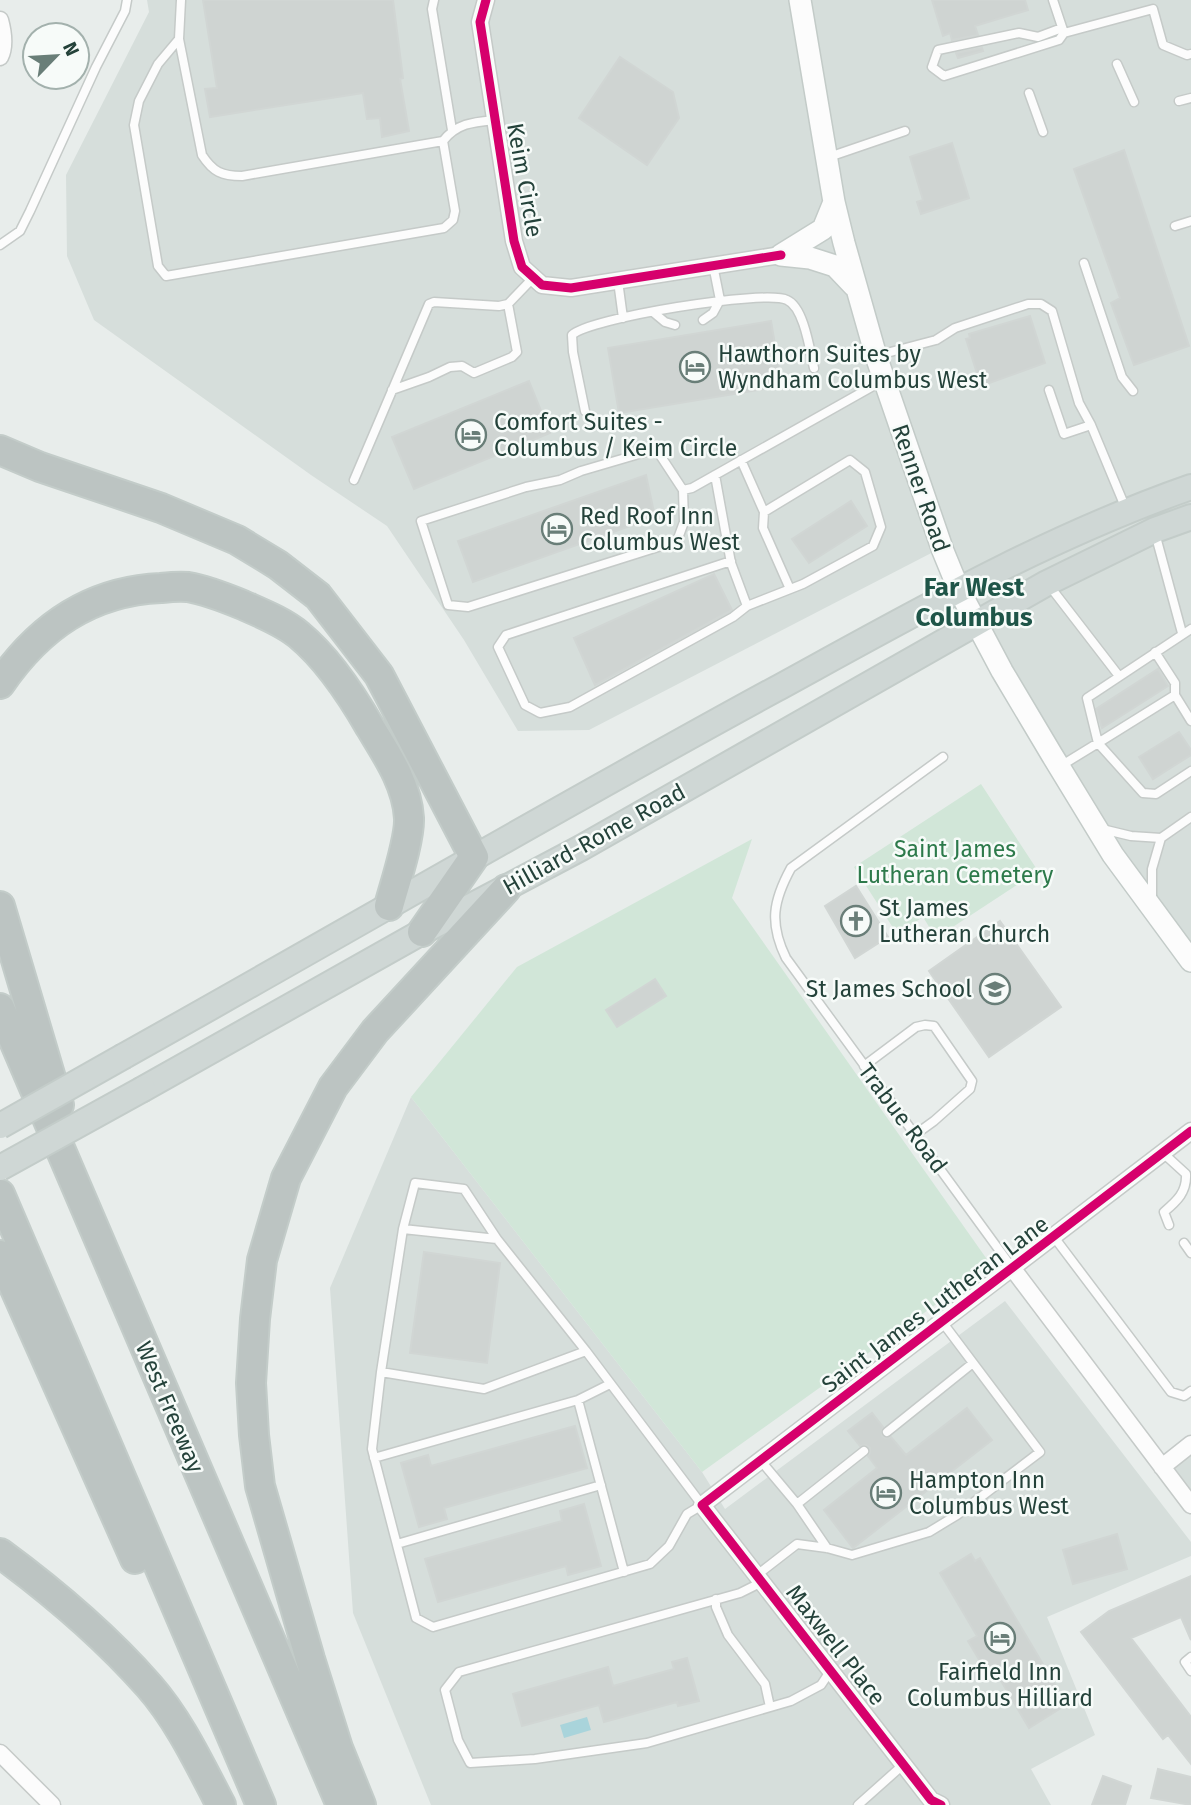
<svg xmlns="http://www.w3.org/2000/svg" width="1191" height="1805" font-family="'Fira Sans',sans-serif">
<style>
.built{fill:#d6dedb}
.green{fill:#d1e6d8}
.water{fill:#a9d4db}
.building{fill:#cfd4d2;stroke:#d1d6d4;stroke-width:2}
.lines{fill:none;stroke-linecap:round;stroke-linejoin:round}
.service-casing{stroke:#c5cac8;stroke-width:11}
.minor-casing{stroke:#c5cac8;stroke-width:19}
.secondary-casing{stroke:#c3cbc8;stroke-width:24}
.primary-casing{stroke:#c3ccc9;stroke-width:28}
.motorway-casing{stroke:#c3ccc9;stroke-width:32}
.service{stroke:#fcfcfc;stroke-width:8}
.minor{stroke:#fcfcfc;stroke-width:16}
.secondary{stroke:#fcfcfc;stroke-width:21}
.primary{stroke:#cfd7d5;stroke-width:24}
.motorway{stroke:#bcc4c2;stroke-width:28}
.primary-bridge-casing{stroke:#c3ccc9;stroke-width:28;stroke-linecap:butt}
.primary-bridge{stroke:#cfd7d5;stroke-width:24}
.cycleway-casing{stroke:#f7fbf9;stroke-width:13}
.cycleway{stroke:#d6006c;stroke-width:9}
.labels{text-anchor:middle;stroke-width:5;stroke-linejoin:round;paint-order:stroke}
.street-label{font-size:23px;fill:#24423a;stroke:#f7fbf9}
.poi-label{font-size:23px;fill:#24423a;stroke:#f7fbf9;text-anchor:start}
.park-label{font-size:23px;fill:#2d7a4b;stroke:#f7fbf9}
.quarter-label{font-size:26px;font-weight:bold;fill:#1f5548;stroke:#f7fbf9}
</style>
<rect width="100%" height="100%" fill="#e8edeb"/>
<!-- built -->
<path class="built" d="M 147,0 L 1191,0 L 1191,961 L 1152,908 L 941,548 L 589,730 L 518,731 L 464,640 L 387,526 L 311,475 L 94,320 L 67,256 L 66,175 L 149,12 Z
M 411,1097 L 702,1472 L 725,1509 L 1005,1301 L 1191,1542 L 1191,1556 L 1047,1617 L 1095,1735 L 1031,1769 L 1051,1805 L 431,1805 L 353,1613 L 330,1288 Z
M 1191,1444 L 1191,1505 L 1162,1467 Z"/>
<!-- green -->
<path class="green" d="M 981,784 L 1038,871 L 936,938 L 923,917 L 897,934 L 854,867 Z
M 752,839 L 732,898 L 991,1265 L 702,1472 L 411,1097 L 517,967 Z"/>
<!-- water -->
<path class="water" d="M 587,1717 L 591,1730 L 564,1738 L 560,1725 Z"/>
<!-- building -->
<path class="building" d="M 203,0 L 393,0 L 403,78 L 400,79 L 409,131 L 382,137 L 380,118 L 367,119 L 363,93 L 210,117 L 205,89 L 217,88 Z
M 932,0 L 1025,0 L 1028,10 L 975,26 L 978,35 L 952,40 L 950,33 L 943,36 Z
M 982,48 L 983,51 L 958,58 L 956,53 Z
M 620,57 L 673,92 L 679,118 L 647,165 L 579,118 Z
M 952,143 L 969,198 L 921,214 L 917,202 L 923,200 L 910,157 Z
M 1124,150 L 1189,346 L 1134,365 L 1111,303 L 1120,298 L 1074,169 Z
M 1030,316 L 1045,363 L 981,386 L 966,339 L 970,338 L 969,334 Z
M 771,321 L 782,386 L 619,413 L 608,348 Z
M 529,381 L 550,433 L 414,489 L 392,437 Z
M 646,475 L 655,517 L 473,582 L 458,541 Z
M 851,501 L 867,526 L 809,563 L 792,539 Z
M 714,574 L 732,610 L 595,685 L 574,638 Z
M 1158,669 L 1168,686 L 1102,728 L 1096,709 Z
M 1179,732 L 1191,750 L 1191,755 L 1153,779 L 1139,757 Z
M 856,886 L 888,937 L 855,958 L 825,906 Z
M 1000,921 L 1061,1007 L 989,1057 L 929,971 Z
M 655,979 L 666,996 L 617,1027 L 606,1010 Z
M 424,1252 L 500,1263 L 487,1363 L 410,1353 Z
M 967,1408 L 992,1440 L 853,1548 L 824,1510 L 877,1468 L 868,1456 L 870,1453 L 870,1448 L 866,1445 L 860,1446 L 848,1431 L 872,1413 L 883,1427 L 882,1436 L 885,1438 L 891,1437 L 906,1455 Z
M 575,1426 L 587,1468 L 444,1508 L 447,1519 L 419,1527 L 401,1463 L 428,1455 L 431,1466 Z
M 584,1504 L 601,1566 L 568,1575 L 566,1566 L 438,1602 L 425,1559 L 562,1521 L 560,1511 Z
M 1117,1534 L 1127,1569 L 1073,1584 L 1063,1550 Z
M 971,1554 L 975,1561 L 980,1558 L 1063,1698 L 1057,1702 L 1061,1708 L 1029,1728 L 997,1674 L 990,1678 L 968,1641 L 977,1636 L 940,1573 Z
M 1191,1576 L 1191,1640 L 1181,1617 L 1131,1638 L 1191,1717 L 1191,1764 L 1168,1735 L 1163,1739 L 1081,1632 L 1109,1611 Z
M 687,1658 L 699,1701 L 678,1706 L 677,1702 L 604,1722 L 599,1705 L 522,1726 L 513,1694 L 608,1667 L 613,1686 L 674,1669 L 672,1662 Z
M 1158,1769 L 1191,1777 L 1191,1805 L 1151,1798 Z
M 1103,1776 L 1131,1786 L 1125,1805 L 1092,1805 Z"/>
<g class="lines">
<!-- service casing -->
<g class="service-casing">
<path id="service" d="M 181,0 L 179,39 L 158,64 L 139,101 L 134,125 L 158,266 L 166,276 L 444,228 L 453,220 L 455,211 L 443,141 C 457,123 474,122 495,120
M 434,0 L 432,9 L 452,130
M 1053,0 L 1064,33 L 1153,9 L 1163,45 L 1187,55 L 1191,54
M 1062,28 L 1038,37 L 1019,33 L 938,50 L 932,67 L 944,76 L 1059,40 L 1064,33
M 179,39 L 202,155 C 213,172 222,176 242,176 L 443,141
M 1117,64 L 1134,102
M 1029,93 L 1043,132
M 1179,101 L 1191,98
M 829,157 L 905,131
M 1175,226 L 1191,221
M 0,245 L 20,231 L 30,211 L 96,67 L 125,11 L 127,0
M 1084,263 L 1122,377 L 1133,391
M 618,281 L 623,318
M 653,312 L 665,322 L 675,325
M 703,320 L 713,313 L 720,300 L 713,265
M 879,355 L 936,340 L 955,328 L 1028,304 L 1041,304 L 1052,311 L 1079,403 L 1091,425
M 392,390 L 429,377 L 450,367 L 462,366 L 474,373 L 512,357 L 517,352 L 508,304
M 1049,390 L 1064,434 L 1091,425 L 1126,509
M 585,411 L 573,352 L 572,335 C 588,318 766,289 787,300 C 804,307 810,351 814,368
M 741,460 L 764,512 L 763,528 L 790,589
M 715,475 L 731,563 L 747,606 L 803,584 L 873,546 L 881,527 L 865,472 L 850,460 L 764,512
M 354,480 L 429,304 L 434,302 L 499,306 L 508,304 L 533,278
M 683,490 L 684,522 L 677,541 L 468,607 L 448,605 L 421,521 L 526,487 L 560,480 L 581,471 L 656,449 L 683,490 L 692,488 L 882,381
M 1155,533 L 1182,633
M 731,561 L 506,635 L 498,647 L 525,705 L 540,713 L 570,707 L 733,617 L 747,606
M 1048,584 L 1119,676
M 1155,652 L 1175,683 L 1175,695
M 1191,721 L 1175,695 L 1098,743 L 1143,793 L 1156,794 L 1191,771
M 943,757 L 791,868 C 773,901 769,923 786,958 L 1013,1269
M 1059,767 L 1098,743 L 1087,698 L 1191,629
M 1102,829 L 1131,836 L 1161,838
M 1161,838 L 1191,817
M 1152,901 L 1152,869 L 1161,838
M 864,1066 L 916,1027 L 925,1025 L 934,1026 L 972,1081 L 970,1089 L 934,1121 L 916,1134
M 1163,1153 L 1186,1174 C 1187,1192 1177,1201 1164,1212 L 1169,1225
M 403,1229 L 415,1183 L 464,1189 L 497,1239
M 1054,1237 L 1171,1392 L 1184,1396 L 1191,1391
M 1184,1243 L 1191,1253
M 586,1351 L 702,1505 L 687,1514 L 669,1546 L 650,1564 L 433,1627 L 416,1618 L 372,1449 L 381,1372 L 484,1389 Z
M 381,1372 L 403,1229 L 497,1239 L 586,1351
M 578,1400 L 624,1572
M 887,1432 L 973,1363
M 374,1458 L 578,1400 L 610,1384
M 761,1461 L 797,1504
M 397,1544 L 601,1485
M 827,1548 L 797,1504 L 864,1451
M 757,1575 L 797,1544 L 827,1548 L 852,1555 L 929,1532 L 957,1515 L 1040,1452 L 943,1323
M 762,1582 L 740,1593 L 459,1672 L 445,1690 L 458,1740 L 470,1763 L 535,1759 L 647,1743 L 791,1701 L 821,1685 L 831,1670
M 716,1599 L 716,1607 L 728,1635 L 765,1684 L 770,1707
M 1191,1657 L 1185,1662 L 1191,1671
M 858,1805 L 904,1764"/>
</g>
<!-- minor casing -->
<g class="minor-casing">
<path id="minor" d="M 486,0 L 480,22 L 514,241 L 522,267 L 542,285 L 571,288 L 781,255
M 0,20 C 3,31 5,47 0,57
M 1013,1269 L 1191,1505
M 1162,1467 L 1191,1444
M 0,1753 L 52,1805
M 941,1805 L 931,1800 L 702,1505 L 1191,1131"/>
</g>
<!-- secondary casing -->
<g class="secondary-casing">
<path id="secondary" d="M 800,0 L 834,202 L 844,243 L 876,356 L 943,551 L 959,590 L 1002,671 L 1052,755 L 1113,855 L 1191,961
M 781,255 L 810,258 L 835,266 L 854,286
M 781,255 L 823,229 L 834,202"/>
</g>
<!-- primary casing -->
<g class="primary-casing">
<path id="primary" d="M 124,1056 C 342,934 557,808 776,689 C 911,615 1045,538 1191,487
M 143,1089 L 422,932 L 581,848 L 1047,583 L 1155,530 L 1191,517"/>
</g>
<!-- motorway casing -->
<g class="motorway-casing">
<path id="motorway" d="M 0,450 L 40,467 L 161,508 L 237,540 L 278,565 L 318,596 L 379,675 L 474,857 L 422,932
M 0,684 C 39,627 90,591 161,588 C 170,587 179,586 188,587 C 206,590 226,598 243,605 C 261,613 284,622 299,635 C 328,659 351,694 370,727 C 387,755 407,784 409,818 C 410,839 395,884 389,906
M 0,906 L 59,1105
M 0,1008 L 341,1805
M 0,1194 L 261,1805
M 0,1255 L 135,1559
M 0,1553 C 53,1592 105,1636 149,1686 C 179,1720 200,1765 221,1805
M 361,1805 L 338,1748 L 310,1659 L 260,1486 L 254,1435 L 251,1383 L 255,1319 L 262,1260 L 286,1178 L 333,1087 L 375,1031 L 506,889"/>
</g>
<!-- service -->
<use href="#service" class="service"/>
<!-- minor -->
<use href="#minor" class="minor"/>
<!-- secondary -->
<use href="#secondary" class="secondary"/>
<!-- primary -->
<use href="#primary" class="primary"/>
<!-- motorway -->
<use href="#motorway" class="motorway"/>
<!-- primary-bridge casing -->
<g class="primary-bridge-casing">
<path id="primary-bridge" d="M 0,1126 L 124,1056
M 0,1168 L 143,1089"/>
</g>
<!-- primary-bridge -->
<use href="#primary-bridge" class="primary-bridge"/>
<!-- cycleway casing -->
<g class="cycleway-casing">
<path id="cycleway" d="M 486,0 L 480,22 L 514,241 L 522,267 L 542,285 L 571,288 L 781,255
M 941,1805 L 931,1800 L 702,1505 L 1191,1131"/>
</g>
<!-- cycleway -->
<use href="#cycleway" class="cycleway"/>
</g>
<!-- icons -->
<defs>
<g id="hotel-ring" transform="scale(1.575)"><circle r="9.5" fill="#f7fbf9" stroke="#697e78" stroke-width="1.5"/><path d="M-6-4.5h1.5V1H6V5H4.5V3h-9V5H-6ZM-4 0a1.8 1.8 0 1 1 3.6 0ZM.5 0V-2.5h3Q6-2.5 6 0Z" fill="#697e78"/></g>
<g id="church-ring" transform="scale(1.575)"><circle r="9.5" fill="#f7fbf9" stroke="#697e78" stroke-width="1.5"/><path d="M-1.2-6h2.4v3.5h3.3v2.4h-3.3V6h-2.4V-.1h-3.3v-2.4h3.3Z" fill="#697e78"/></g>
<g id="school-ring" transform="scale(1.575)"><circle r="9.5" fill="#f7fbf9" stroke="#697e78" stroke-width="1.5"/><path d="M0-5L7-2L0 1L-7-2ZM-4 1L0 2.5L4 1V4Q0 6-4 4Z" fill="#697e78"/></g>
</defs>
<g fill-rule="evenodd">
<use href="#hotel-ring" x="695" y="367"/>
<use href="#hotel-ring" x="471" y="435"/>
<use href="#hotel-ring" x="557" y="529"/>
<use href="#church-ring" x="856" y="921"/>
<use href="#school-ring" x="995" y="989"/>
<use href="#hotel-ring" x="886" y="1493"/>
<use href="#hotel-ring" x="1000" y="1638"/>
</g>
<g class="labels">
<!-- street labels -->
<g class="street-label">
<text transform="translate(525 180) rotate(80)" y="8">Keim Circle</text>
<text transform="translate(921 488) rotate(71)" y="8">Renner Road</text>
<text transform="translate(594 839) rotate(-29)" y="8">Hilliard-Rome Road</text>
<text transform="translate(903 1118) rotate(53)" y="8">Trabue Road</text>
<text transform="translate(935 1304) rotate(-37)" y="8">Saint James Lutheran Lane</text>
<text transform="translate(170 1407) rotate(67)" y="8">West Freeway</text>
<text transform="translate(836 1645) rotate(52)" y="8">Maxwell Place</text>
</g>
<!-- poi labels -->
<g class="poi-label">
<text x="718" y="362">Hawthorn Suites by<tspan x="718" dy="26">Wyndham Columbus West</tspan></text>
<text x="494" y="430">Comfort Suites -<tspan x="494" dy="26">Columbus / Keim Circle</tspan></text>
<text x="580" y="524">Red Roof Inn<tspan x="580" dy="26">Columbus West</tspan></text>
<text x="879" y="916">St James<tspan x="879" dy="26">Lutheran Church</tspan></text>
<text x="972" y="997" text-anchor="end">St James School</text>
<text x="909" y="1488">Hampton Inn<tspan x="909" dy="26">Columbus West</tspan></text>
<text x="1000" y="1680" text-anchor="middle">Fairfield Inn<tspan x="1000" dy="26">Columbus Hilliard</tspan></text>
</g>
<!-- park labels -->
<g class="park-label">
<text x="955" y="857">Saint James<tspan x="955" dy="26">Lutheran Cemetery</tspan></text>
</g>
<!-- quarter labels -->
<g class="quarter-label">
<text x="974" y="596">Far West<tspan x="974" dy="30">Columbus</tspan></text>
</g>
</g>
<!-- north arrow -->
<g transform="translate(56 56) rotate(65)"><circle r="33" fill="#f7fbf9" stroke="#a3b1ad" stroke-width="2"/>
<path d="M0-5L12 26L0 18L-12 26Z" fill="#697e78"/>
<text y="-10" font-size="19" font-weight="bold" text-anchor="middle" fill="#24423a">N</text>
</g>
</svg>
